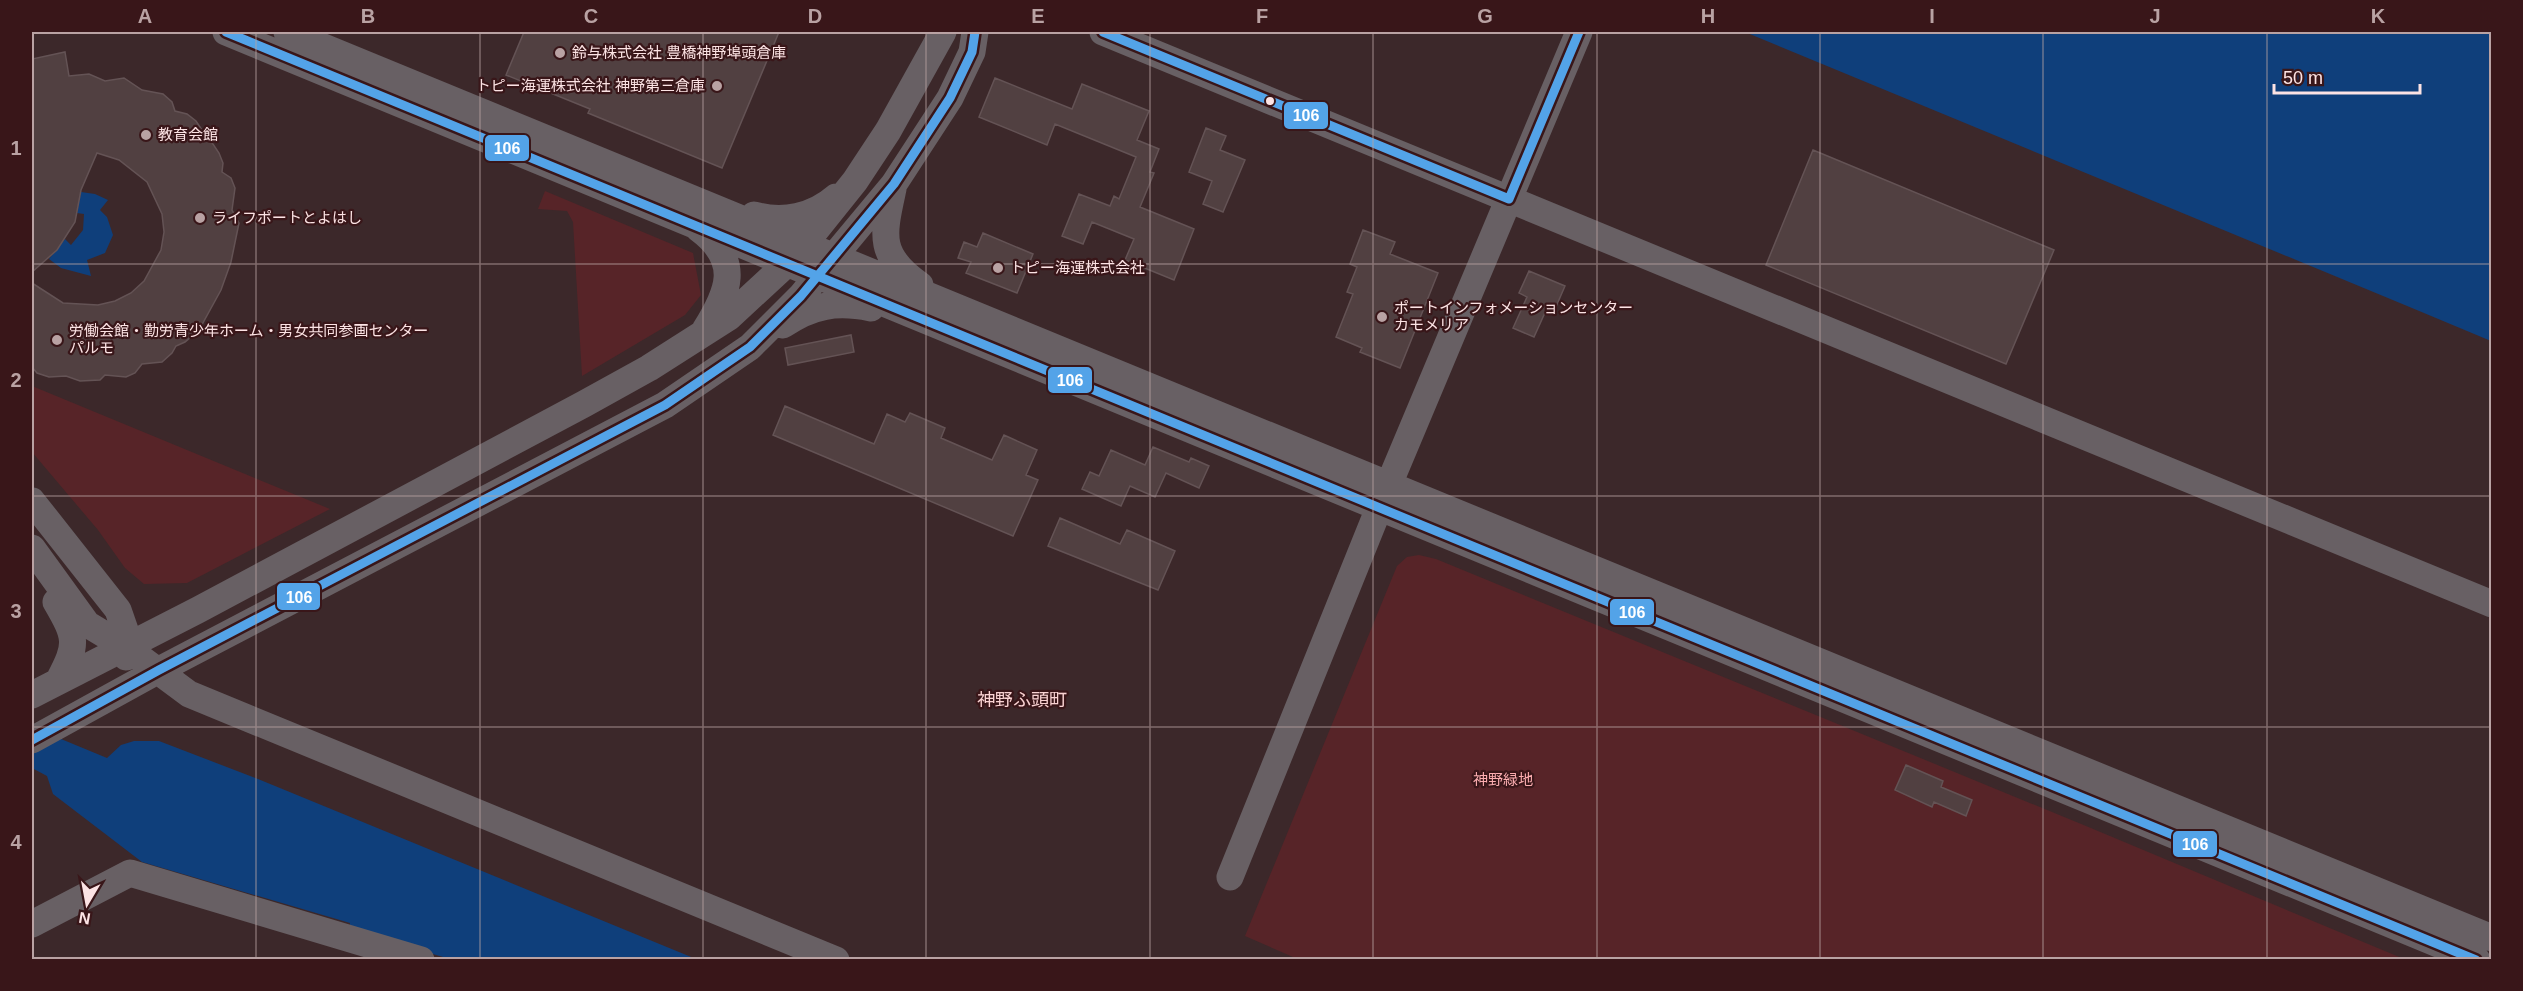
<svg xmlns="http://www.w3.org/2000/svg" width="2523" height="991" font-family="Arial,'Noto Sans JP',sans-serif">
<style>
.green{fill:#572428}
.water{fill:#0f3f7b}
.building{fill:#514041;stroke:#645355;stroke-width:1.5}
.lines{fill:none;stroke-linecap:round;stroke-linejoin:round}
.minor{stroke:#686064;stroke-width:27}
.bus-1-casing{stroke:#391619;stroke-width:14}
.bus-1{stroke:#53a3e8;stroke-width:9}
.grid{fill:none;stroke:#b9a2a3;stroke-width:1.5;stroke-opacity:0.55}
.poi-dot{fill:#b9a2a3;stroke:#391619;stroke-width:2}
.bus-dot{fill:#fce3e4;stroke:#391619;stroke-width:2}
.labels{text-anchor:middle;stroke-width:4.5;stroke-linejoin:round;paint-order:stroke}
.poi-label{font-size:15px;fill:#fce3e4;stroke:#391619;text-anchor:start}
.park-label{font-size:15px;fill:#fbadb0;stroke:#391619}
.quarter-label{font-size:18px;fill:#fad3d3;stroke:#391619}
.line-badge{stroke:#391619;stroke-width:2}
.badge-label{font-size:16px;text-anchor:middle;font-weight:bold;fill:#fff}
.neatline{fill:none;stroke:#b9a2a3;stroke-width:2}
.grid-label{font-size:20px;text-anchor:middle;font-weight:bold;fill:#b9a2a3}
</style>
<rect width="100%" height="100%" fill="#3c282a"/>
<!-- green -->
<path class="green" d="M 545,191 L 693,253 L 701,295 L 685,315 L 582,376 L 573,222 L 567,211 L 538,209 Z
M 32,386 L 330,509 L 187,583 L 144,584 L 125,568 L 98,530 L 32,452 Z
M 1419,555 L 1436,559 L 2086,826 L 2404,959 L 1300,960 L 1245,936 L 1397,566 L 1407,557 Z"/>
<!-- water -->
<path class="water" d="M 1745,32 L 2491,32 L 2491,341 L 2412,308 Z
M 81,192 L 95,194 L 108,200 L 100,210 L 107,217 L 113,235 L 105,253 L 87,260 L 91,276 L 61,268 L 49,259 L 65,239 L 71,245 L 83,230 L 84,214 L 77,213 Z
M 32,727 L 107,758 L 121,745 L 134,741 L 159,741 L 258,779 L 696,959 L 450,959 L 350,930 L 350,923 L 142,862 L 53,794 L 47,776 L 32,768 Z"/>
<!-- building -->
<path class="building" d="M 524,32 L 779,32 L 722,168 L 588,113 L 590,109 L 506,75 Z
M 65,52 L 69,76 L 89,74 L 105,81 L 124,78 L 142,90 L 163,94 L 172,102 L 175,111 L 187,114 L 196,121 L 202,130 L 202,138 L 213,144 L 219,153 L 223,163 L 222,172 L 231,178 L 235,188 L 232,210 L 239,223 L 231,262 L 221,290 L 199,330 L 185,342 L 176,346 L 172,353 L 162,362 L 142,364 L 135,373 L 126,377 L 105,375 L 100,380 L 80,381 L 66,376 L 49,377 L 37,373 L 32,367 L 32,283 L 63,303 L 98,305 L 115,301 L 131,293 L 144,281 L 161,250 L 164,232 L 162,214 L 147,182 L 119,160 L 97,153 L 81,190 L 75,222 L 57,250 L 32,272 L 32,59 Z
M 995,78 L 1072,109 L 1082,84 L 1149,111 L 1137,140 L 1159,149 L 1150,172 L 1154,173 L 1140,207 L 1194,229 L 1174,280 L 1125,260 L 1134,239 L 1092,222 L 1083,244 L 1062,236 L 1079,194 L 1110,206 L 1114,196 L 1119,199 L 1136,157 L 1055,124 L 1047,145 L 979,117 Z
M 1206,128 L 1226,136 L 1220,150 L 1245,160 L 1223,212 L 1203,204 L 1212,181 L 1189,172 Z
M 1813,150 L 2054,250 L 2006,364 L 1766,265 Z
M 1363,230 L 1395,242 L 1390,254 L 1438,273 L 1400,368 L 1360,352 L 1362,348 L 1336,337 L 1353,294 L 1347,292 L 1357,267 L 1350,264 Z
M 983,233 L 1033,254 L 1017,293 L 966,273 L 971,262 L 958,258 L 964,242 L 977,247 Z
M 1529,271 L 1565,286 L 1555,309 L 1548,306 L 1534,337 L 1513,328 L 1527,297 L 1519,293 Z
M 851,335 L 854,352 L 788,365 L 785,348 Z
M 785,406 L 874,444 L 887,414 L 905,422 L 910,413 L 945,428 L 941,438 L 992,460 L 1004,435 L 1037,450 L 1026,475 L 1038,480 L 1013,536 L 773,435 Z
M 1153,447 L 1189,462 L 1191,458 L 1209,466 L 1199,488 L 1166,473 L 1155,497 L 1130,486 L 1121,506 L 1082,489 L 1090,472 L 1099,476 L 1111,450 L 1145,465 Z
M 1060,518 L 1120,544 L 1127,530 L 1175,551 L 1158,590 L 1048,546 Z
M 1906,765 L 1943,781 L 1941,787 L 1972,800 L 1966,816 L 1934,802 L 1932,807 L 1895,790 Z"/>
<g class="lines">
<!-- minor -->
<path class="minor" d="M 226,32 L 2477,960
M 287,32 L 2492,938
M 1103,32 L 2492,604
M 893,189 C 883,235 877,255 920,285
M 754,215 C 783,223 813,217 836,197
M 699,229 C 742,261 729,292 705,330
M 783,325 C 812,305 837,301 871,308
M 32,501 L 118,610 L 127,636 L 126,657
M 32,548 L 87,624 L 127,648 L 189,694 L 836,960
M 56,602 C 77,638 78,644 59,680
M 32,695 L 198,610 L 584,404 L 649,368 L 729,317 L 795,256 L 855,181 L 888,131 L 943,32
M 32,740 L 159,670 L 665,405 L 750,347 L 801,296 L 894,184 L 950,98 L 972,52 L 975,32
M 1230,877 L 1379,508 L 1579,32
M 32,924 L 130,873 L 421,960"/>
<!-- bus-1 casing -->
<g class="bus-1-casing">
<path id="bus-1" d="M 226,32 L 2476,960
M 1103,32 L 1509,199
M 1509,199 L 1579,32
M 32,740 L 159,670 L 665,405 L 750,347 L 801,296 L 894,184 L 950,98 L 972,52 L 975,32"/>
</g>
<!-- bus-1 -->
<use href="#bus-1" class="bus-1"/>
</g>
<!-- grid -->
<path class="grid" d="M 256,32 L 256,960M 480,32 L 480,960M 703,32 L 703,960M 926,32 L 926,960M 1150,32 L 1150,960M 1373,32 L 1373,960M 1597,32 L 1597,960M 1820,32 L 1820,960M 2043,32 L 2043,960M 2267,32 L 2267,960M 32,264 L 2492,264M 32,496 L 2492,496M 32,727 L 2492,727"/>
<!-- markers -->
<g class="poi-dot">
<circle cx="560" cy="53" r="6"/>
<circle cx="717" cy="86" r="6"/>
<circle cx="146" cy="135" r="6"/>
<circle cx="200" cy="218" r="6"/>
<circle cx="998" cy="268" r="6"/>
<circle cx="1382" cy="317" r="6"/>
<circle cx="57" cy="340" r="6"/>
</g>
<circle class="bus-dot" cx="1270" cy="101" r="5"/>
<g class="labels">
<!-- poi labels -->
<g class="poi-label">
<text x="572" y="58">鈴与株式会社 豊橋神野埠頭倉庫</text>
<text x="705" y="91" text-anchor="end">トピー海運株式会社 神野第三倉庫</text>
<text x="158" y="140">教育会館</text>
<text x="212" y="223">ライフポートとよはし</text>
<text x="1010" y="273">トピー海運株式会社</text>
<text x="1394" y="313">ポートインフォメーションセンター<tspan x="1394" dy="17">カモメリア</tspan></text>
<text x="69" y="336">労働会館・勤労青少年ホーム・男女共同参画センター<tspan x="69" dy="17">パルモ</tspan></text>
</g>
<!-- park labels -->
<g class="park-label">
<text x="1503" y="785">神野緑地</text>
</g>
<!-- quarter labels -->
<g class="quarter-label">
<text x="1022" y="706">神野ふ頭町</text>
</g>
</g>
<g class="line-badge">
<rect x="1283" y="101" width="46" height="29" rx="6" fill="#53a3e8"/>
<rect x="484" y="134" width="46" height="28" rx="6" fill="#53a3e8"/>
<rect x="1047" y="366" width="46" height="28" rx="6" fill="#53a3e8"/>
<rect x="276" y="582" width="45" height="29" rx="6" fill="#53a3e8"/>
<rect x="1609" y="598" width="46" height="28" rx="6" fill="#53a3e8"/>
<rect x="2172" y="830" width="46" height="28" rx="6" fill="#53a3e8"/>
</g>
<g class="badge-label">
<text x="1306" y="121">106</text>
<text x="507" y="154">106</text>
<text x="1070" y="386">106</text>
<text x="299" y="603">106</text>
<text x="1632" y="618">106</text>
<text x="2195" y="850">106</text>
</g>
<!-- border -->
<rect width="2523" height="991" fill="none" stroke="#391619" stroke-width="66"/>
<!-- north arrow -->
<g transform="translate(87 904) rotate(190)" stroke="#391619" stroke-width="4.5" paint-order="stroke">
<path d="M0-4.5L10 22L0 15L-10 22Z" fill="#fce3e4"/>
<text y="-9" font-size="16" font-weight="bold" text-anchor="middle" fill="#fce3e4">N</text>
</g>
<!-- scale -->
<path d="M2274 84v9h146v-9" fill="none" stroke="#fce3e4" stroke-width="3"/>
<text x="2283" y="84" font-size="18" fill="#fce3e4" stroke="#391619" stroke-width="4.5" paint-order="stroke">50 m</text>
<rect x="33" y="33" width="2457" height="925" class="neatline"/>
<g class="grid-label">
<text x="145" y="23">A</text>
<text x="368" y="23">B</text>
<text x="591" y="23">C</text>
<text x="815" y="23">D</text>
<text x="1038" y="23">E</text>
<text x="1262" y="23">F</text>
<text x="1485" y="23">G</text>
<text x="1708" y="23">H</text>
<text x="1932" y="23">I</text>
<text x="2155" y="23">J</text>
<text x="2378" y="23">K</text>
<text x="16" y="155">1</text>
<text x="16" y="387">2</text>
<text x="16" y="618">3</text>
<text x="16" y="849">4</text>
</g>
</svg>
